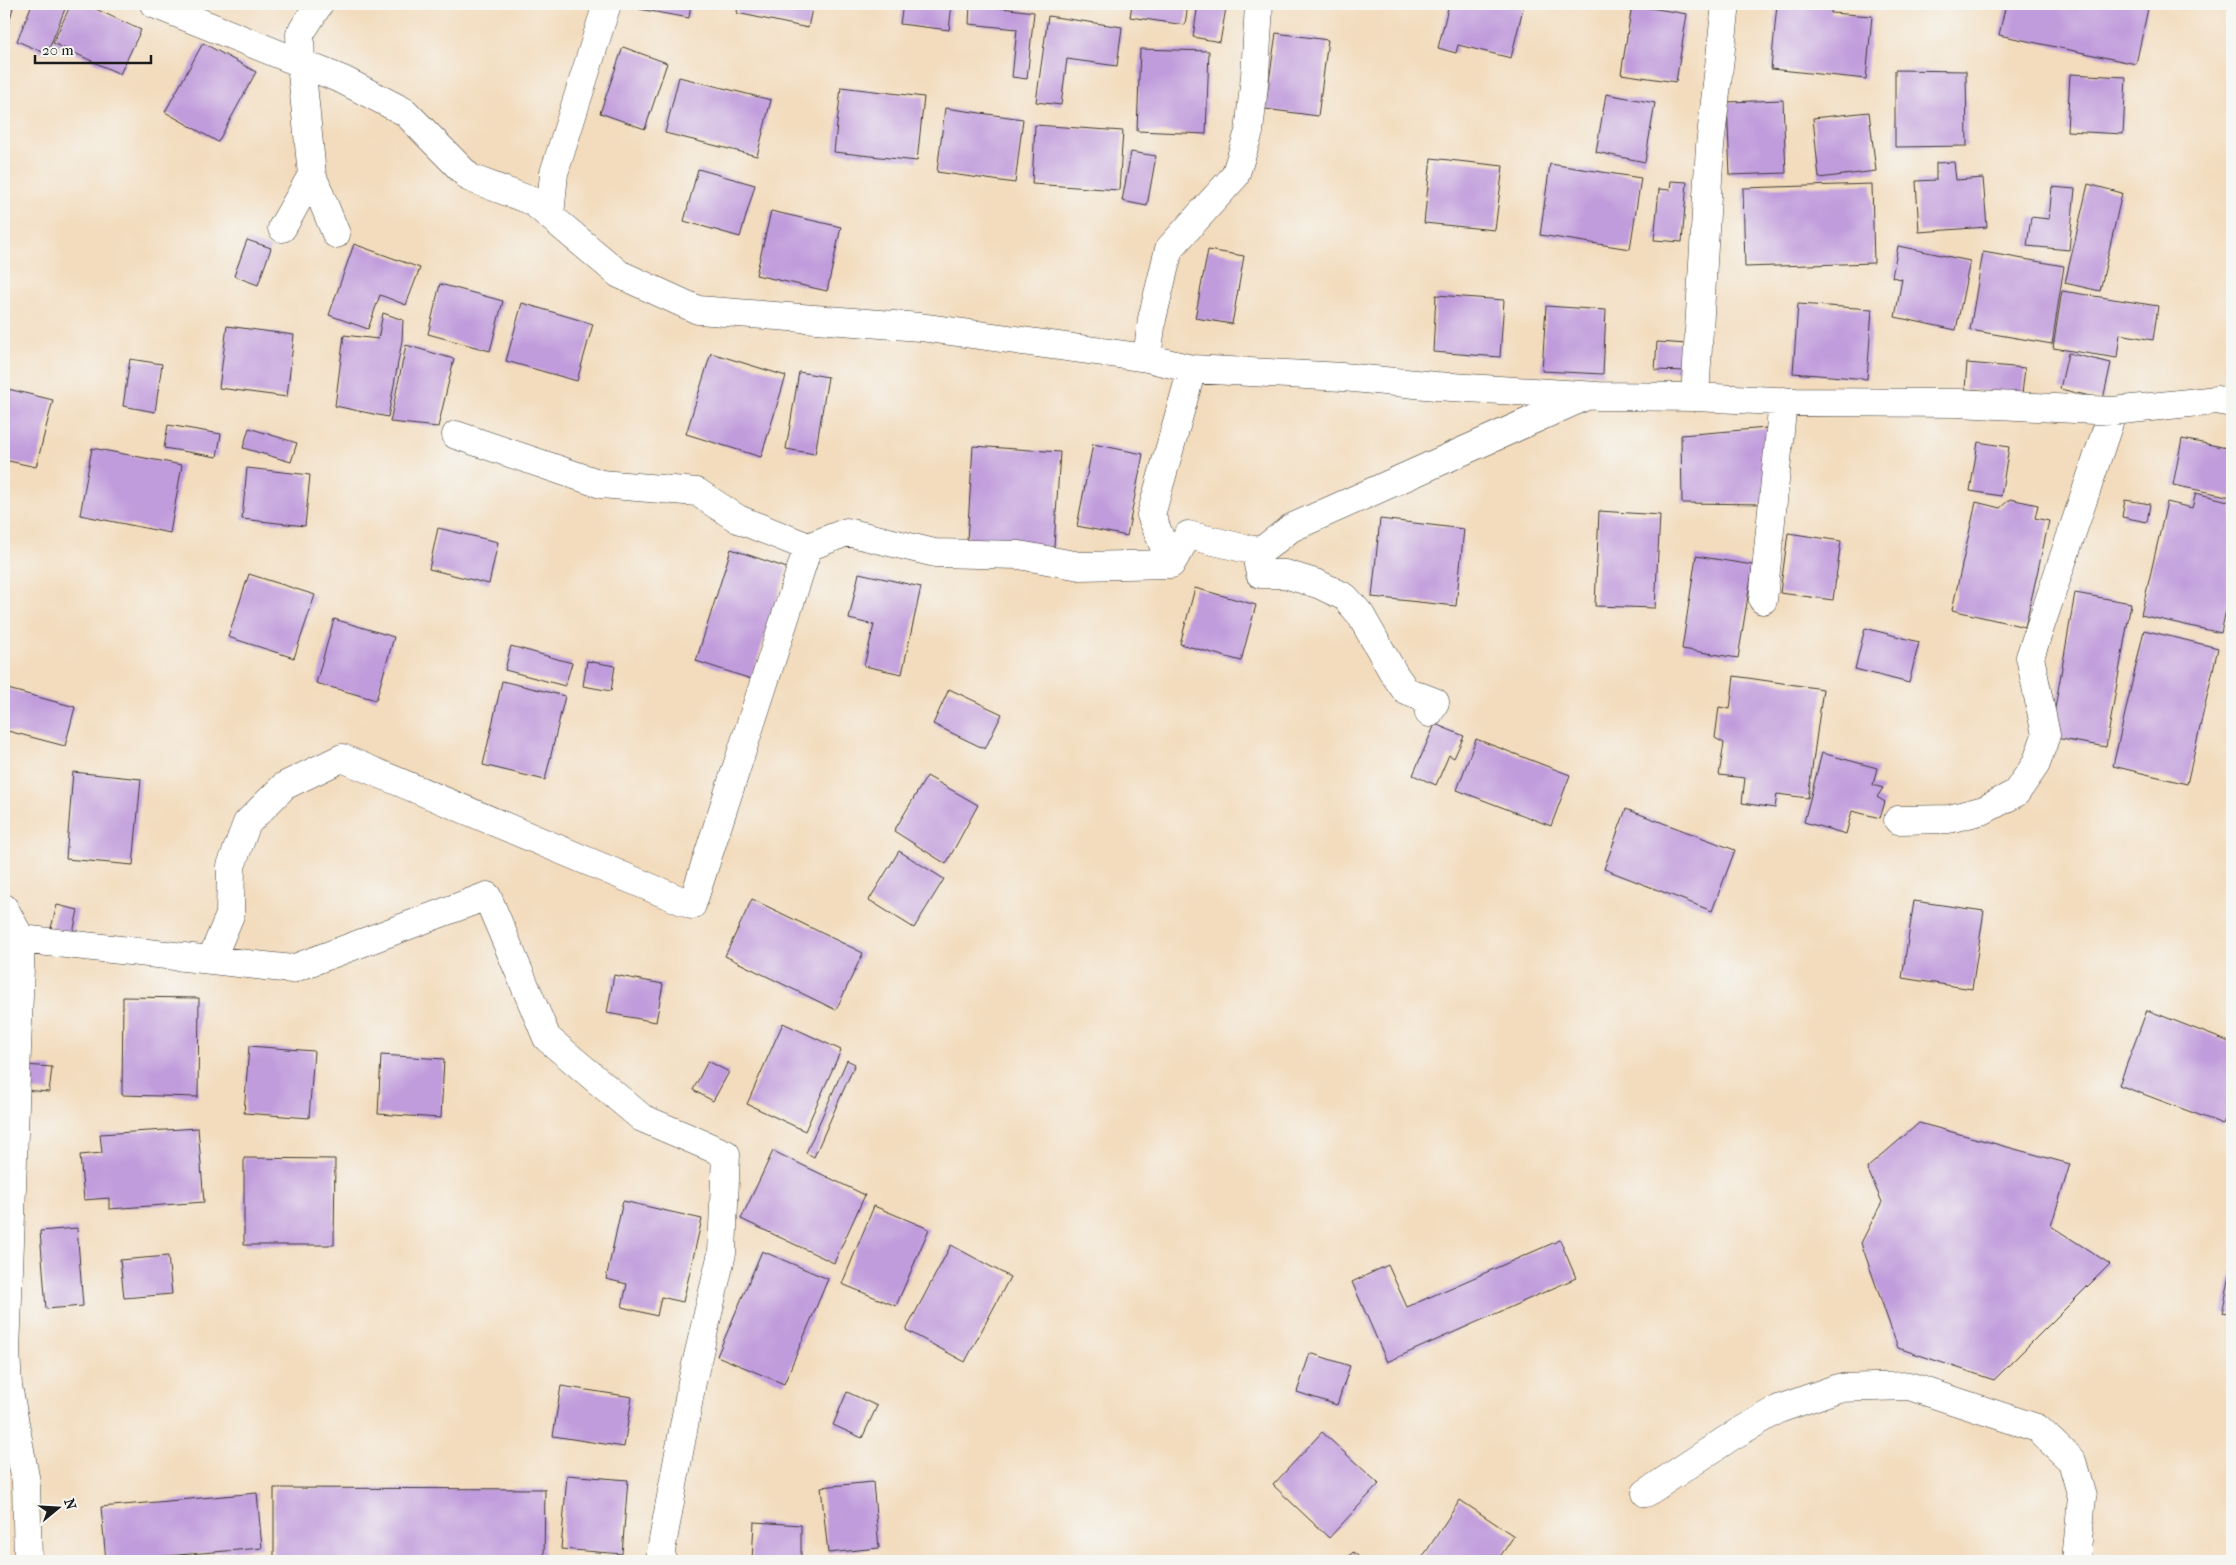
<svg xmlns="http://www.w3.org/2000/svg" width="2236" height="1565" font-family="'IM FELL French Canon',serif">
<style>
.building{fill:#c19cdc}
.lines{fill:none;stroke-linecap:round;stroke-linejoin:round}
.minor-casing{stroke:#3c3934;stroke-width:29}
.minor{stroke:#fff;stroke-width:28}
</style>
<rect width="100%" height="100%" fill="#f6f6f2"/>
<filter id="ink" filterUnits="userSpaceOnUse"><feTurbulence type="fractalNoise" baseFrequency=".02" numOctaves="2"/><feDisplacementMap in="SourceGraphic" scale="10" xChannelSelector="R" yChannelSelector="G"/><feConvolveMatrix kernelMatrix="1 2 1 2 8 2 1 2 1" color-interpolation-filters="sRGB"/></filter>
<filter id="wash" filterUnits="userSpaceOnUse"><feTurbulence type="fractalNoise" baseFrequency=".0096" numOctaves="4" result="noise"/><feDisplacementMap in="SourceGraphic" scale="20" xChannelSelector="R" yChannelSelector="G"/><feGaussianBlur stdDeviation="1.12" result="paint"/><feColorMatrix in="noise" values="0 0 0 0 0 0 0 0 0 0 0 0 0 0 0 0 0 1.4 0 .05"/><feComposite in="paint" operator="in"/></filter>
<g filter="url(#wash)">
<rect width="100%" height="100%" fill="#f3dcbd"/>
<g id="blocks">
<!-- building -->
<path class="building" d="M 4,4 L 14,4 L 8,26 L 4,25 Z
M 32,4 L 67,4 L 47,54 L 17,41 Z
M 71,4 L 85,4 L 141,30 L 120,74 L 53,43 Z
M 640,4 L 691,4 L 689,18 L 639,9 Z
M 738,4 L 813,4 L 808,28 L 737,13 Z
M 903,4 L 952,4 L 949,30 L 900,24 Z
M 970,4 L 1034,12 L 1027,79 L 1012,77 L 1017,29 L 969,24 Z
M 1132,4 L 1188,4 L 1185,25 L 1130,17 Z
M 1198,4 L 1226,8 L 1220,42 L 1193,37 Z
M 1449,4 L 1524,4 L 1511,58 L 1458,45 L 1456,53 L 1438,48 Z
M 1777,4 L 1812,8 L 1812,4 L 1832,4 L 1831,13 L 1872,16 L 1866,79 L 1771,69 Z
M 2006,4 L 2149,4 L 2136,64 L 1999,35 Z
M 1632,5 L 1687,14 L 1676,82 L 1621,74 Z
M 1048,16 L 1122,27 L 1117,66 L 1067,59 L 1061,105 L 1036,102 Z
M 1276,33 L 1328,40 L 1318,116 L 1265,109 Z
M 203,43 L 256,72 L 218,142 L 165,112 Z
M 623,47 L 667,63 L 645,129 L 600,113 Z
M 1140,49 L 1209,51 L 1206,134 L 1137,131 Z
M 1895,70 L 1966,71 L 1967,146 L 1895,147 Z
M 2070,74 L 2126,77 L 2123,134 L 2067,131 Z
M 679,77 L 771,100 L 757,156 L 665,133 Z
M 841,87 L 924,97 L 917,161 L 834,152 Z
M 1606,94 L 1655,103 L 1645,162 L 1596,152 Z
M 1783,100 L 1786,173 L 1730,175 L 1727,102 Z
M 945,108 L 1023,119 L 1015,183 L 937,172 Z
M 1869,112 L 1876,171 L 1819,178 L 1813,118 Z
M 1035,125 L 1123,131 L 1119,190 L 1032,184 Z
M 1131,152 L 1156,156 L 1147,206 L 1122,201 Z
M 1431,158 L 1503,166 L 1495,230 L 1424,223 Z
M 1954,162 L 1956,180 L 1983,178 L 1987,227 L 1919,232 L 1916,181 L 1936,180 L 1936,163 Z
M 1550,164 L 1641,178 L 1630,249 L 1540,235 Z
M 698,169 L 755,185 L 740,237 L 684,221 Z
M 1671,181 L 1687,182 L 1682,242 L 1654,240 L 1659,189 L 1670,190 Z
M 1872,184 L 1874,263 L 1745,267 L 1743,188 Z
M 2088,184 L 2122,193 L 2100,291 L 2065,283 Z
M 2052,187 L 2075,189 L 2069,250 L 2027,246 L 2031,217 L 2049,219 Z
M 771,211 L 841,227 L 827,291 L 756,275 Z
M 247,240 L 271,248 L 258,285 L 234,276 Z
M 354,244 L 420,268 L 406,305 L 380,295 L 368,329 L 329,315 Z
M 1898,246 L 1970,261 L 1956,330 L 1895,317 L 1902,279 L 1892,277 Z
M 1208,250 L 1244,256 L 1232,324 L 1195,318 Z
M 1983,252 L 2064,266 L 2052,344 L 1970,330 Z
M 440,284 L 503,301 L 490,351 L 428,334 Z
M 2062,291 L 2158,306 L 2153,340 L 2120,334 L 2117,358 L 2053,348 Z
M 1436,295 L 1504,300 L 1500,357 L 1433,352 Z
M 522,303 L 593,324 L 577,381 L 506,361 Z
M 1798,304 L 1872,309 L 1867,379 L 1793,373 Z
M 1546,306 L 1606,310 L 1603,374 L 1542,371 Z
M 383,313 L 403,320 L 402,341 L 388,417 L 335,406 L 344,335 L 378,339 Z
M 227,326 L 294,335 L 287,397 L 219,388 Z
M 1657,342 L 1688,344 L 1687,371 L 1655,370 Z
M 406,345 L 454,359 L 438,427 L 390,422 Z
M 711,353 L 786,376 L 761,457 L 686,434 Z
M 2068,353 L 2111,363 L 2103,399 L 2060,389 Z
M 130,359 L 162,364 L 155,412 L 123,406 Z
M 1967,363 L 2025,368 L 2022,394 L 1965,389 Z
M 799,372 L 828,377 L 815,454 L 786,449 Z
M 4,388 L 53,400 L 36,467 L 4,460 Z
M 168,425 L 221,434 L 217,457 L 164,448 Z
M 249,428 L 297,443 L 291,462 L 243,448 Z
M 1767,428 L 1767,504 L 1682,503 L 1681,435 Z
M 2182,439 L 2232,449 L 2232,497 L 2173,485 Z
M 1978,442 L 2009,447 L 2001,496 L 1970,491 Z
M 1093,444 L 1143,454 L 1127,536 L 1077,526 Z
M 973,446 L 1060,452 L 1054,547 L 967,541 Z
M 92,448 L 182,465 L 170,533 L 80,515 Z
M 247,468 L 310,475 L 305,526 L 242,519 Z
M 2196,493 L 2232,502 L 2232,582 L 2221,633 L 2141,615 L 2167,502 L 2192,508 Z
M 2010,499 L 2038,505 L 2035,518 L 2049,521 L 2025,627 L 1952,610 L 1976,502 L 2000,508 Z
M 2125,500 L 2150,504 L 2147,522 L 2122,517 Z
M 1599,511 L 1660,515 L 1655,608 L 1595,606 Z
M 1380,519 L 1464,529 L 1456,606 L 1372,597 Z
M 438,528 L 498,542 L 489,584 L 429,569 Z
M 1788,533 L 1841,541 L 1833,600 L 1780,593 Z
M 731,549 L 787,568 L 751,679 L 696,661 Z
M 1696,556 L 1753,565 L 1738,658 L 1682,649 Z
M 859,573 L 921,587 L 902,674 L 864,666 L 874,625 L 849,619 Z
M 249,574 L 315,595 L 294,658 L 228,637 Z
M 1195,588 L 1256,605 L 1241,661 L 1180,644 Z
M 2075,593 L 2131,603 L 2106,747 L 2050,737 Z
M 334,619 L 394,637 L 376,700 L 316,683 Z
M 1865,628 L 1919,642 L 1909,683 L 1855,669 Z
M 2144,630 L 2218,648 L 2187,784 L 2113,766 Z
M 511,646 L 572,663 L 565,686 L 505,670 Z
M 587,661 L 615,666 L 611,691 L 583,686 Z
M 1734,676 L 1823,689 L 1808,798 L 1777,794 L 1775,808 L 1742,803 L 1745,778 L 1719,775 L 1724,743 L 1715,738 L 1719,707 L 1730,709 Z
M 502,681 L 565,696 L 545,780 L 483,765 Z
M 4,688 L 75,707 L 65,746 L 4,730 Z
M 949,689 L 1002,714 L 985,749 L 933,724 Z
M 1435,724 L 1464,736 L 1454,758 L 1449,755 L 1436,785 L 1413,775 Z
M 1476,739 L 1570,775 L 1551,826 L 1457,790 Z
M 1822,753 L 1877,768 L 1873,785 L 1883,788 L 1877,797 L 1885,802 L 1880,818 L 1852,811 L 1846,834 L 1804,822 Z
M 73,772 L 141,779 L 133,865 L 66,859 Z
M 927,776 L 978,805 L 946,864 L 894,831 Z
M 1626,809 L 1735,850 L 1712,911 L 1604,869 Z
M 899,851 L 944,879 L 914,928 L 869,900 Z
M 752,899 L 863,953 L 836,1010 L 725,956 Z
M 1914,901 L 1984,911 L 1972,989 L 1902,978 Z
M 57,905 L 78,910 L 73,933 L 51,928 Z
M 614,975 L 663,984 L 656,1022 L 607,1013 Z
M 123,997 L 199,998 L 198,1097 L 122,1095 Z
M 2147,1010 L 2232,1043 L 2232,1100 L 2223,1124 L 2119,1085 Z
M 783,1023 L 841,1050 L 805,1131 L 747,1104 Z
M 249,1046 L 314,1051 L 309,1118 L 244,1113 Z
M 381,1055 L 444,1059 L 441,1118 L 378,1114 Z
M 847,1060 L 855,1064 L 814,1157 L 806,1153 Z
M 708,1061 L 729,1072 L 713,1101 L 693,1090 Z
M 25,1065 L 52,1067 L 49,1092 L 22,1090 Z
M 1919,1123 L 2070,1164 L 2051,1226 L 2110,1264 L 1994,1380 L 1898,1348 L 1861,1243 L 1882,1202 L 1867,1168 Z
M 198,1128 L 204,1202 L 109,1209 L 109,1198 L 84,1200 L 80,1155 L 102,1153 L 100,1134 Z
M 773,1151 L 865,1195 L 834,1263 L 741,1219 Z
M 244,1158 L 335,1159 L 334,1245 L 244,1245 Z
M 623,1201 L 702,1219 L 683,1302 L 661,1297 L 657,1316 L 622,1307 L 627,1284 L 606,1279 Z
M 874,1206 L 929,1229 L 896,1306 L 842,1284 Z
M 77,1228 L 83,1306 L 46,1309 L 40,1231 Z
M 1560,1240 L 1576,1278 L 1387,1362 L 1352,1282 L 1388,1265 L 1407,1307 Z
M 951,1245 L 1010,1277 L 965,1362 L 906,1330 Z
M 762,1251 L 828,1279 L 784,1384 L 717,1356 Z
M 168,1256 L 172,1294 L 124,1298 L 120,1260 Z
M 2231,1271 L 2232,1271 L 2232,1315 L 2222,1313 Z
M 1310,1353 L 1350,1366 L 1337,1405 L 1297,1392 Z
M 561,1386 L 632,1397 L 624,1447 L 553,1436 Z
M 847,1392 L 877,1406 L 862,1438 L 833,1425 Z
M 1322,1432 L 1379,1484 L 1329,1538 L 1273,1485 Z
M 567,1475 L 628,1480 L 622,1554 L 561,1549 Z
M 873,1482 L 879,1548 L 828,1553 L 821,1487 Z
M 274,1488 L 545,1489 L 544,1561 L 274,1561 Z
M 257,1493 L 262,1548 L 106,1561 L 101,1507 Z
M 1460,1500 L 1514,1536 L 1497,1561 L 1420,1561 Z
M 754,1522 L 801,1525 L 801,1561 L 752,1561 Z
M 1353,1552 L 1364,1561 L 1345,1561 Z"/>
</g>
</g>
<g filter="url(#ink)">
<use href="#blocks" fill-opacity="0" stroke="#3c3934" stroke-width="1"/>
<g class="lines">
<!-- minor casing -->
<g class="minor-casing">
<path id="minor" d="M 154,4 L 343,80 L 405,112 L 470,178 L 532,201 L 619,274 L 698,310 L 920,327 L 1147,358 L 1192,369 L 1343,377 L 1436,386 L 1598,396 L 1695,397 L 1796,402 L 1959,403 L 2113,411 L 2217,400 L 2232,403
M 319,4 L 300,34 L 301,63 L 312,175 L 336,234
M 550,216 L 554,173 L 607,4
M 282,228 L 312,175
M 1147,358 L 1152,319 L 1169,249 L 1235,176 L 1249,132 L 1255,76 L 1259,4
M 1695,397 L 1710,146 L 1726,4
M 456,435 L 601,484 L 697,492 L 738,519 L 808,547 L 847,532 L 935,553 L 1019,555 L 1080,566 L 1171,564
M 1255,550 L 1260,574 L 1285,574 L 1318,584 L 1345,597 L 1360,614 L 1394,674 L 1406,691 L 1435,702 L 1429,713
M 1171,564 L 1188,535 L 1260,552 L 1291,528 L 1584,397
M 1171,564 L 1151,515 L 1192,369
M 1763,600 L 1783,401
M 1898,820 L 1949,819 L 1984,810 L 2016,793 L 2036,764 L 2046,735 L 2030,657 L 2113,411
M 4,908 L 21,939
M 211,960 L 230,915 L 231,866 L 247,823 L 284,786 L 342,758 L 692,905 L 808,547
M 1646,1493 L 1732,1436 L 1779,1409 L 1838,1388 L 1909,1386 L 2037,1428 L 2072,1461 L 2082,1497 L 2076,1561
M 28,1561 L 26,1482 L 8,1386 L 6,1352 L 21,939 L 292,969 L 487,896 L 547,1038 L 642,1118 L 726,1154 L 722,1253 L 692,1382 L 661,1551 L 661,1561"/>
</g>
<!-- minor -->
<use href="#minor" class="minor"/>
</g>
</g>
<!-- margin -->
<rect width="2236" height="1565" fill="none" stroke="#f6f6f2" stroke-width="20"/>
<!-- north arrow -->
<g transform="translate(58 1508) rotate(72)" stroke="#f6f6f2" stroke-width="4" paint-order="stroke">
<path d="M0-4L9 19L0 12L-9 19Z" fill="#1c1c1c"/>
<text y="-8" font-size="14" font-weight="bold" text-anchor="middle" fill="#1c1c1c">N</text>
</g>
<!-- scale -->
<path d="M35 55v8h116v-8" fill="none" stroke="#1c1c1c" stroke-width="2.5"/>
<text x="42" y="55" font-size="15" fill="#1c1c1c" stroke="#f6f6f2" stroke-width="4" paint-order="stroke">20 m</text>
</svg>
